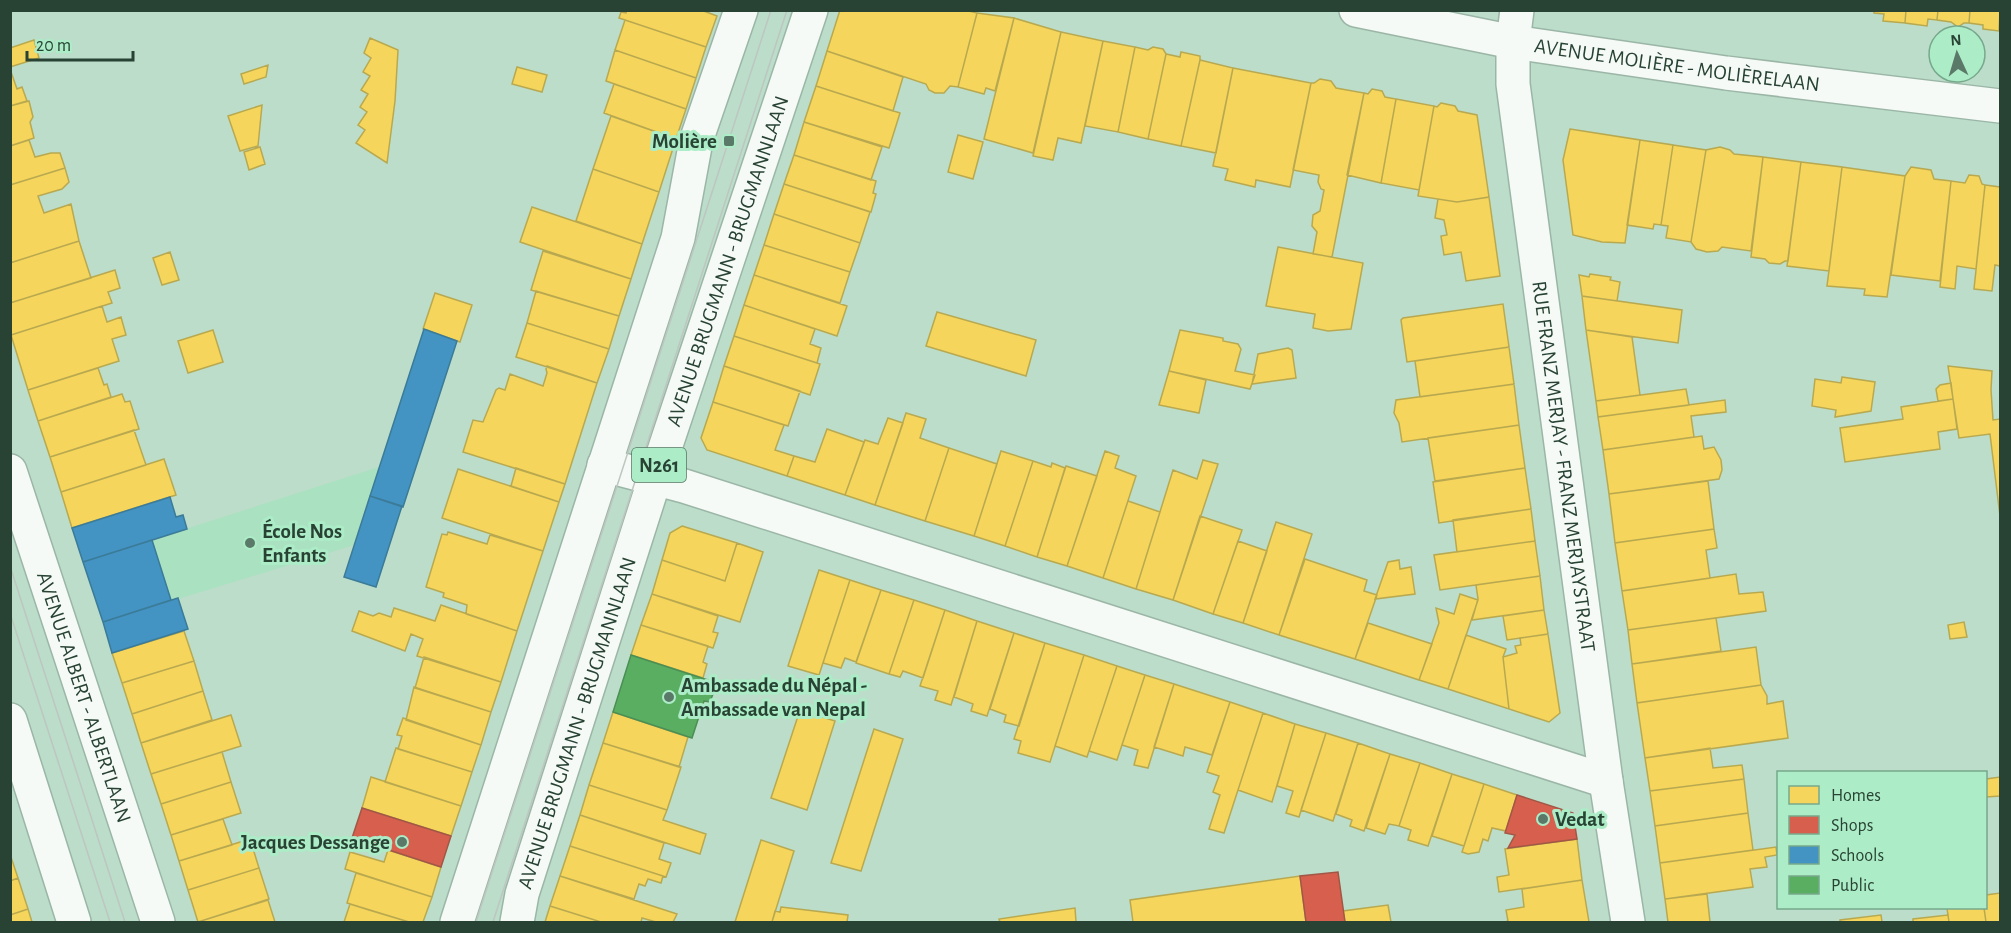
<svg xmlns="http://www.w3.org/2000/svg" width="2011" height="933" font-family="'Alegreya Sans',sans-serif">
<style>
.built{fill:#aae1c1}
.homes{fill:#f6d55c;stroke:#b8a950;stroke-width:1.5}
.shops{fill:#d6604d;stroke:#a25746;stroke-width:1.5}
.schools{fill:#4393c3;stroke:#3b7b98;stroke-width:1.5}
.public{fill:#5aae61;stroke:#4b8e54;stroke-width:1.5}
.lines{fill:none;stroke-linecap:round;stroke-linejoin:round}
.minor-casing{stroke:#9bb6a6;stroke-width:36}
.tertiary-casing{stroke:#9bb6a6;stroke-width:36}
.secondary-casing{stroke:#9bb6a6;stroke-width:36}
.primary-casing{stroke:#9bb6a6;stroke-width:36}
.minor{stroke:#f5faf7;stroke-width:33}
.tertiary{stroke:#f5faf7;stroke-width:33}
.secondary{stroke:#f5faf7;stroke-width:33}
.primary{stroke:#f5faf7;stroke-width:33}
.tram{stroke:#bdc6c0;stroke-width:1.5}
.poi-dot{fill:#5b7968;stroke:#acecc7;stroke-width:2}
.labels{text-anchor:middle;stroke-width:6;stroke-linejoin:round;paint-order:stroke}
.shield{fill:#acecc7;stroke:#507660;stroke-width:1.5}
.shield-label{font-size:20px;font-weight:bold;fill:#284334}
.street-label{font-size:21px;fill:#284334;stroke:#acecc7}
.poi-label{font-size:21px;font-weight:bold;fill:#284334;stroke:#acecc7;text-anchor:start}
</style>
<rect width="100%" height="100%" fill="#bbddc9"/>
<!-- built -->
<path class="built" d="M 379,467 L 354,545 L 103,622 L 83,562 Z"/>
<!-- homes -->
<path class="homes" d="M 627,10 L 701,10 L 717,16 L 706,47 L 619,18 L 621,12 L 626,13 Z
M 840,10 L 965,10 L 977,13 L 958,87 L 950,86 L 944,93 L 935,93 L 929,90 L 926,84 L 827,51 Z
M 1874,10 L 1906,10 L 1905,23 L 1883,21 L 1884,14 L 1874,13 Z
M 1906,10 L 1938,10 L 1937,20 L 1928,19 L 1927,26 L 1905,23 Z
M 1938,10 L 1970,10 L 1969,23 L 1964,23 L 1958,27 L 1951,22 L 1937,20 Z
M 1970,10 L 2000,10 L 1999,31 L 1983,29 L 1983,25 L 1969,23 Z
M 977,13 L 1014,18 L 995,91 L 986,88 L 984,94 L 958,87 Z
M 1014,18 L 1061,32 L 1033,153 L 984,139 Z
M 625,20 L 706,47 L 696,78 L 615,50 Z
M 1061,32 L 1103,41 L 1081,143 L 1058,138 L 1053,160 L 1033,156 Z
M 370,38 L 398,50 L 395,101 L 387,163 L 356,143 L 365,130 L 358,125 L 367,112 L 360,107 L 368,94 L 361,90 L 370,76 L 363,72 L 371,58 L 364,53 Z
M 34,40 L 39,58 L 10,67 L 10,48 Z
M 1103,41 L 1135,47 L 1118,132 L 1085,126 Z
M 1135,47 L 1148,50 L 1153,47 L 1163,49 L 1166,54 L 1148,139 L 1118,132 Z
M 615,50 L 696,78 L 686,109 L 606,81 Z
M 827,51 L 903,77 L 893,111 L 816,86 Z
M 1181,52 L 1200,56 L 1200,60 L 1181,146 L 1148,139 L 1166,54 L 1180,57 Z
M 1200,60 L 1233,68 L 1216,153 L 1181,146 Z
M 268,65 L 266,77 L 244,84 L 241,74 Z
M 517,67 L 547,75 L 542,92 L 512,84 Z
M 1233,68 L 1311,83 L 1290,187 L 1256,180 L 1255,187 L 1225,180 L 1228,169 L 1213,166 Z
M 10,69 L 17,89 L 22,87 L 27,101 L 10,106 Z
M 1320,79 L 1331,81 L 1336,88 L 1364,93 L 1332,257 L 1313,254 L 1317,232 L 1312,226 L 1313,215 L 1320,211 L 1324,190 L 1321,189 L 1318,182 L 1319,175 L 1293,170 L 1311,83 L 1314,83 Z
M 614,84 L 686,109 L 676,139 L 604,113 Z
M 816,86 L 900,113 L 889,148 L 804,122 Z
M 1372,89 L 1382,91 L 1385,97 L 1396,99 L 1381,183 L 1347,175 L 1364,93 L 1368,94 Z
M 1396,99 L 1434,106 L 1419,190 L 1381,183 Z
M 29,101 L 33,117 L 30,122 L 34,138 L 10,146 L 10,106 Z
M 1441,103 L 1455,106 L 1458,111 L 1477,115 L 1489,197 L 1457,202 L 1418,196 L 1434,106 L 1437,107 Z
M 262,105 L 258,146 L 240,151 L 228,116 Z
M 611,116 L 676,139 L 659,192 L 593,169 Z
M 804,122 L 882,147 L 871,180 L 794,155 Z
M 1570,129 L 1640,140 L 1625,243 L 1602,242 L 1573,235 L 1563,160 Z
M 958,135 L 983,142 L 973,179 L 948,172 Z
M 29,140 L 35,157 L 51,153 L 60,153 L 65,168 L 10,185 L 10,146 Z
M 1640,140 L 1673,145 L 1661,225 L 1654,224 L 1653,229 L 1627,225 Z
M 1673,145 L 1706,150 L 1691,242 L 1666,238 L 1668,226 L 1661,225 Z
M 260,147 L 265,164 L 249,170 L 244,152 Z
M 1720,147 L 1730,150 L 1734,154 L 1763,157 L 1751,251 L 1722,247 L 1718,251 L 1707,252 L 1696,249 L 1691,242 L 1706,150 Z
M 794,155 L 876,181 L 873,193 L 876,194 L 871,212 L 784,184 Z
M 1763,157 L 1801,162 L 1788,261 L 1785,261 L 1780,264 L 1769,263 L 1765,259 L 1751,257 Z
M 1801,162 L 1842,167 L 1829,271 L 1787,266 Z
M 1842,167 L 1905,176 L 1887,297 L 1864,295 L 1865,289 L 1827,286 Z
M 1911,167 L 1931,170 L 1934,179 L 1951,181 L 1940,281 L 1891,275 L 1905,176 Z
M 65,168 L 69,182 L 62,189 L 38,196 L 44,213 L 71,204 L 79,241 L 10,263 L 10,185 Z
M 593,169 L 659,192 L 642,244 L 576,221 Z
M 1969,175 L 1979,176 L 1982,184 L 1985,185 L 1976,269 L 1957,266 L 1955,289 L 1940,287 L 1951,181 L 1965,183 Z
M 784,184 L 870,212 L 860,243 L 774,214 Z
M 1985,185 L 2000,187 L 2000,266 L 1995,265 L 1992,291 L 1974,289 Z
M 1489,197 L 1500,276 L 1466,281 L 1461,252 L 1444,255 L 1441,236 L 1447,235 L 1444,220 L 1435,218 L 1438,199 L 1457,202 Z
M 532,207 L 642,244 L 631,279 L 520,242 Z
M 774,214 L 860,243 L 850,272 L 764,245 Z
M 79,241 L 91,278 L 10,303 L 10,263 Z
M 764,245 L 850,272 L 840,303 L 754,275 Z
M 1278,247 L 1363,263 L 1351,329 L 1328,331 L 1313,328 L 1315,314 L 1266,306 Z
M 543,251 L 631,279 L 619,316 L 531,290 Z
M 170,252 L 179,280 L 162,285 L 153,258 Z
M 115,270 L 120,288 L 108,292 L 112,303 L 11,335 L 10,303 Z
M 1590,274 L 1611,277 L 1610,280 L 1620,282 L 1617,301 L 1582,296 L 1579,275 L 1589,277 Z
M 754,275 L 847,306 L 837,336 L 744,305 Z
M 536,291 L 619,316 L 609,349 L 527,323 Z
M 435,293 L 472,305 L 460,342 L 423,329 Z
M 1582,296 L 1682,310 L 1678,343 L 1586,330 Z
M 1503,304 L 1509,347 L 1407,362 L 1401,320 L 1403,318 Z
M 744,305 L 815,329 L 810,344 L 821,348 L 817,363 L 734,336 Z
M 102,306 L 107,322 L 121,317 L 126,335 L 112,339 L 119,361 L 28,390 L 11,335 Z
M 937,312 L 1036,340 L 1026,376 L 926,346 Z
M 527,323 L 609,349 L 597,383 L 516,357 Z
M 213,330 L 223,362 L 188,373 L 178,341 Z
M 1180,330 L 1223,338 L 1223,341 L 1238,344 L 1241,349 L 1235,371 L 1255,375 L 1250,389 L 1169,371 Z
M 1586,330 L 1632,337 L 1640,395 L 1596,401 Z
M 734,336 L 820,364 L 810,395 L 724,366 Z
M 1509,347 L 1514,384 L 1420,397 L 1415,361 Z
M 1288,348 L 1292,350 L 1296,378 L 1252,384 L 1258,354 Z
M 547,366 L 597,383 L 565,484 L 463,452 L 473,420 L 483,422 L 496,390 L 499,388 L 505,390 L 510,374 L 543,386 L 547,373 L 546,369 Z
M 724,366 L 800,391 L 788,426 L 713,402 Z
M 1948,366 L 1992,371 L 1991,390 L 1993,420 L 2000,419 L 2000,516 L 1990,434 L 1959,438 Z
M 98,368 L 104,385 L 107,384 L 111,397 L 38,421 L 28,390 Z
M 1169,371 L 1206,380 L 1199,413 L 1159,405 Z
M 1842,377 L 1875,382 L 1871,411 L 1835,417 L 1836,410 L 1812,406 L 1815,379 L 1841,383 Z
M 1951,383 L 1953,399 L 1938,401 L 1936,389 L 1940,385 Z
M 1514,384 L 1519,425 L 1402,442 L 1399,423 L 1394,413 L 1396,400 Z
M 1686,389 L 1689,405 L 1598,417 L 1596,401 Z
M 122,394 L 125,402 L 130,401 L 139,429 L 50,457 L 38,421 Z
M 1953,399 L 1957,429 L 1938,432 L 1940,449 L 1845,462 L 1840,428 L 1903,419 L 1901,407 Z
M 1725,400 L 1726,412 L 1691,416 L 1694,437 L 1603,450 L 1598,417 Z
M 713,402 L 784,425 L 775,450 L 794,456 L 787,476 L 707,450 L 701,438 Z
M 906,413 L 926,419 L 920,438 L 949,448 L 925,521 L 875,505 Z
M 888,418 L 903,423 L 875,505 L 845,495 L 865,440 L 878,444 Z
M 1519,425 L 1525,468 L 1435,481 L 1428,438 Z
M 827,429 L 864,442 L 845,495 L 787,476 L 794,456 L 815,462 Z
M 134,430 L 146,465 L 61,492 L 50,457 Z
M 1702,436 L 1704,449 L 1714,447 L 1721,460 L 1722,470 L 1719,479 L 1609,494 L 1603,450 Z
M 949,448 L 997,464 L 974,536 L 925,521 Z
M 1001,451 L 1033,461 L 1005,546 L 974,536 Z
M 1105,451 L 1119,456 L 1115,468 L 1136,476 L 1103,578 L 1067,566 Z
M 164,459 L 176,495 L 72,528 L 61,492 Z
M 1203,460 L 1218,464 L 1173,600 L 1136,589 L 1173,470 L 1197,479 Z
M 1033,461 L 1051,467 L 1052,463 L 1065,468 L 1037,557 L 1005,546 Z
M 1066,466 L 1097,476 L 1067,566 L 1037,557 Z
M 516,468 L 565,484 L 559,502 L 511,486 Z
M 1525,468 L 1531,509 L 1439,523 L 1433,482 Z
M 458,469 L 559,502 L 543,551 L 442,518 Z
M 1708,481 L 1714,529 L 1615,543 L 1609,494 Z
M 1128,501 L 1160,512 L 1136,589 L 1103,578 Z
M 1531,509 L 1535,541 L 1457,552 L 1453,520 Z
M 1200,516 L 1242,530 L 1213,614 L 1173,600 Z
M 1276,522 L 1312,534 L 1279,635 L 1243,623 Z
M 682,526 L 737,543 L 725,581 L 662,560 L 670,533 Z
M 1714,529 L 1717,548 L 1706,550 L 1710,578 L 1622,591 L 1615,543 Z
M 448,532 L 487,544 L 490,535 L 543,551 L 517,631 L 466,614 L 467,605 L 443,597 L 444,593 L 426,587 L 442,534 L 447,535 Z
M 1238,541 L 1267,551 L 1243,623 L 1213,614 Z
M 1535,541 L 1540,576 L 1440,590 L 1434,555 Z
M 737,543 L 763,552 L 740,622 L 652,594 L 662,560 L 725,581 Z
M 1305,559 L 1367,580 L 1364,591 L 1377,595 L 1355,659 L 1279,635 Z
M 1399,560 L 1400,569 L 1411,567 L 1415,594 L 1375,599 L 1388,562 Z
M 819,570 L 850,580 L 819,675 L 788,666 Z
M 1736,574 L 1739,594 L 1763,592 L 1766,611 L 1628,630 L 1622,591 Z
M 1540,576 L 1544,610 L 1472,620 L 1478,599 L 1476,585 Z
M 850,580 L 881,590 L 856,662 L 845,658 L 841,668 L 823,663 Z
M 881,590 L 914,600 L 889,674 L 856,663 Z
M 652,594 L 718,616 L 713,632 L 718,633 L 713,648 L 641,625 Z
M 1460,594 L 1478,600 L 1448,689 L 1419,680 L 1439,623 L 1436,608 L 1454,614 Z
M 914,600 L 945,610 L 923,678 L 903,671 L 900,677 L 889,674 Z
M 441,605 L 517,631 L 501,682 L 417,656 L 423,639 L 411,634 L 405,651 L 352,631 L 359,611 L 373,616 L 379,613 L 391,617 L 394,608 L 435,621 Z
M 945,610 L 977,621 L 951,705 L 935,700 L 938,691 L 920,686 Z
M 1544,610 L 1548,634 L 1507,640 L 1503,616 Z
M 1716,618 L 1721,651 L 1632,664 L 1628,630 Z
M 977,621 L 1014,633 L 987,716 L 971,711 L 973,704 L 954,697 Z
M 1964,622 L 1967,637 L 1950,639 L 1948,625 Z
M 1368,623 L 1432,644 L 1419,680 L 1355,659 Z
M 641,625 L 708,646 L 703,662 L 707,664 L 703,678 L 631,655 Z
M 184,631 L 194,661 L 122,683 L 112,653 Z
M 1014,633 L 1045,643 L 1019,726 L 1004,722 L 1006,715 L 990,709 Z
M 1548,634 L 1560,713 L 1549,722 L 1509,709 L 1503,657 L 1517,653 L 1515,646 L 1521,645 L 1520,638 Z
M 1466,635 L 1506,649 L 1503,657 L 1509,709 L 1448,689 Z
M 1045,643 L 1084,655 L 1050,762 L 1018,753 L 1021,741 L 1014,739 Z
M 1756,647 L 1761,685 L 1637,703 L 1632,664 Z
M 1084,655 L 1117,666 L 1087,757 L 1055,746 Z
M 424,657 L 501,682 L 491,712 L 415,688 Z
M 194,661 L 203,691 L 132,714 L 122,683 Z
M 1117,666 L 1145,675 L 1117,760 L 1089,751 Z
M 1145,675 L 1174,684 L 1148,768 L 1134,765 L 1138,750 L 1122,745 Z
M 1174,684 L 1230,702 L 1212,755 L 1185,747 L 1183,756 L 1154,747 Z
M 1761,685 L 1767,696 L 1767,704 L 1783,701 L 1788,738 L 1645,758 L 1637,703 Z
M 414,687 L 491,712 L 481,745 L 406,720 Z
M 203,691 L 212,720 L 141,743 L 132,714 Z
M 1230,702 L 1263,713 L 1224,833 L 1209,829 L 1220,795 L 1213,792 L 1219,776 L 1207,772 Z
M 800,710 L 835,721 L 807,810 L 771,798 Z
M 613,712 L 688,737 L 679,767 L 603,743 Z
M 1263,713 L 1295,724 L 1272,802 L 1238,790 Z
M 231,715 L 241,746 L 151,774 L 141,743 Z
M 403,718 L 481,745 L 472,772 L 398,749 L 402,736 L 397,735 Z
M 1295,724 L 1326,733 L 1299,817 L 1286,813 L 1293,791 L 1277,786 Z
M 874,729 L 903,739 L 861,871 L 831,863 Z
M 1326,733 L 1358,743 L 1333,821 L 1301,810 Z
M 603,743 L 681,767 L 667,810 L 589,785 Z
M 1358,743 L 1390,754 L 1364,831 L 1350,826 L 1352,820 L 1336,814 Z
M 396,748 L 472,772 L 461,806 L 385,782 Z
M 1710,748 L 1713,768 L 1742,765 L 1744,779 L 1650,791 L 1645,758 Z
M 222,752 L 231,782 L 161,804 L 151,774 Z
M 1390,754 L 1420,763 L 1399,826 L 1389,824 L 1385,834 L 1366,828 Z
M 1420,763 L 1452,774 L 1428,846 L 1408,840 L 1411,830 L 1399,826 Z
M 1452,774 L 1484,784 L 1464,846 L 1432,836 Z
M 371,777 L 461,806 L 451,836 L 362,808 Z
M 2000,777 L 2000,796 L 1986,797 L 1986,779 Z
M 1744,779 L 1748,813 L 1655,826 L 1650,791 Z
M 231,782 L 241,813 L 171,835 L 161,804 Z
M 1484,784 L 1517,795 L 1506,831 L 1492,828 L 1488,841 L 1483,839 L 1479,852 L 1468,854 L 1462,852 Z
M 589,785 L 667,810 L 663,820 L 706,834 L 700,854 L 580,815 Z
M 1748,813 L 1753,850 L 1660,863 L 1655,826 Z
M 580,815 L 664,843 L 659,859 L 671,863 L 666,877 L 570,846 Z
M 223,819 L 232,845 L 179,861 L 171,835 Z
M 250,839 L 259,868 L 188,890 L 179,861 Z
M 1577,839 L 1582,880 L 1499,892 L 1497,877 L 1509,875 L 1505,849 Z
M 761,840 L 794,851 L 772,922 L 735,922 Z
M 570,846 L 663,876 L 661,883 L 648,879 L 645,886 L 639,884 L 634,899 L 560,876 Z
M 1776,847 L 1777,855 L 1765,857 L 1767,867 L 1750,869 L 1753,887 L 1665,899 L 1660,863 Z
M 388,850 L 441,867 L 432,897 L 345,869 L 350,852 L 384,862 Z
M 10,854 L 18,878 L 10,881 Z
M 259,868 L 269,899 L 198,922 L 188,890 Z
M 356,873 L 432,897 L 423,922 L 409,922 L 347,903 Z
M 560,876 L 677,914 L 673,922 L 656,922 L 642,918 L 641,922 L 601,922 L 550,906 Z
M 1300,876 L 1306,922 L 1133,922 L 1130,900 Z
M 18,878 L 28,909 L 10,915 L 10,881 Z
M 1582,880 L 1589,922 L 1505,922 L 1508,921 L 1506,910 L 1524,907 L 1522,889 Z
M 2000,893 L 2000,922 L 1986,922 L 1984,908 L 1986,908 L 1986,895 Z
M 1707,894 L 1710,922 L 1668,922 L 1665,899 Z
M 268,900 L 275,922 L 198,922 Z
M 350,904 L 369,910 L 409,922 L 344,922 Z
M 1388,905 L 1391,922 L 1345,922 L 1343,911 Z
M 550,906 L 601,922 L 545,922 Z
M 781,907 L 848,915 L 847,922 L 772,922 L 775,911 L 780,912 Z
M 1075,908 L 1076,922 L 1000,922 L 999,919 Z
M 1947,908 L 1984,908 L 1986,922 L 1949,922 Z
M 28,909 L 32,922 L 10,922 L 10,915 Z
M 1881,915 L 1882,922 L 1840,922 L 1840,920 Z
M 1948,915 L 1949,922 L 1913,922 L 1913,919 Z"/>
<!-- shops -->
<path class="shops" d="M 1517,795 L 1573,813 L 1577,839 L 1508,848 L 1515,835 L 1505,833 Z
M 362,808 L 451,836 L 441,867 L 352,838 Z
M 1338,872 L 1345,922 L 1306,922 L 1300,876 Z"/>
<!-- schools -->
<path class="schools" d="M 424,329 L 457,341 L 403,507 L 370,496 Z
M 370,496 L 402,506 L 376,587 L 344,577 Z
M 170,497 L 176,517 L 183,515 L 187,529 L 83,562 L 72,528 Z
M 152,540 L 171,600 L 103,622 L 83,562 Z
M 178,598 L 188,629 L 112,653 L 103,622 Z"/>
<!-- public -->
<path class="public" d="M 631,655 L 717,683 L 710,702 L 704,701 L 692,738 L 613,712 Z"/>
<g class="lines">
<!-- minor casing -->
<g class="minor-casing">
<g id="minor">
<path id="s1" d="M 1517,10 L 1513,42 L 1513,84 L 1606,781 L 1628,922"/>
<path d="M 604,465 L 684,486 L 1606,781"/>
</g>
</g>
<!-- tertiary casing -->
<g class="tertiary-casing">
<g id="tertiary">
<path id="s2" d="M 1356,10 L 1513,42 L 1726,73 L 2000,106"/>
</g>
</g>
<!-- secondary casing -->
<g class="secondary-casing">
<g id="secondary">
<path id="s3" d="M 10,471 L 158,922"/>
<path d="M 10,720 L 74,922"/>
</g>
</g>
<!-- primary casing -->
<g class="primary-casing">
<g id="primary">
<path d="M 457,922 L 678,238 L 696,141 L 741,10"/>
<path id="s4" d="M 517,922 L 522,894 L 655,478 L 811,10"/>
</g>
</g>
<!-- minor -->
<use href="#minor" class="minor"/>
<!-- tertiary -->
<use href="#tertiary" class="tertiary"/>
<!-- secondary -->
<use href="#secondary" class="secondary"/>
<!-- primary -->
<use href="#primary" class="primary"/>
<!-- tram -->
<path class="tram" d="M 10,566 L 125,922
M 10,613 L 110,922
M 476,922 L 771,10
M 493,922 L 787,10"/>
</g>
<!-- markers -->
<g class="poi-dot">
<rect x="723" y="135" width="12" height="12" rx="3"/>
<circle cx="250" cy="543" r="6"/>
<circle cx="669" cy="697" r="6"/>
<circle cx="1543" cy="819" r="6"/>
<circle cx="402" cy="842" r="6"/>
</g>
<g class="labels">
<!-- shield labels -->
<rect class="shield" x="632" y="448" width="54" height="34" rx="4.5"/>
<g class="shield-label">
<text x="659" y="472">N261</text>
</g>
<!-- street labels -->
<g class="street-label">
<text dy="7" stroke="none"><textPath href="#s2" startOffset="326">AVENUE MOLIÈRE - MOLIÈRELAAN</textPath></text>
<text dy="7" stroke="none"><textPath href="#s4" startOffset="694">AVENUE BRUGMANN - BRUGMANNLAAN</textPath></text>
<text dy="7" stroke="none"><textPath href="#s1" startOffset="460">RUE FRANZ MERJAY - FRANZ MERJAYSTRAAT</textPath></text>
<text dy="7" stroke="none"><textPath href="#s3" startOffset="238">AVENUE ALBERT - ALBERTLAAN</textPath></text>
<text dy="7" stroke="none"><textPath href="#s4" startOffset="208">AVENUE BRUGMANN - BRUGMANNLAAN</textPath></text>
</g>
<!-- poi labels -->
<g class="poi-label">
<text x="717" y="148" text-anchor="end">Molière</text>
<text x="262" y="538">École Nos<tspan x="262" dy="24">Enfants</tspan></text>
<text x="681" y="692">Ambassade du Népal -<tspan x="681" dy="24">Ambassade van Nepal</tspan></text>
<text x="1555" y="826">Vedat</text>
<text x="390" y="849" text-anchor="end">Jacques Dessange</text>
</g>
</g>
<!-- border -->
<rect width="2011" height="933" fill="none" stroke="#284334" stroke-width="24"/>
<!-- legend -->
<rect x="1777" y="771" width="210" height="138" fill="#acecc7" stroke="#77a88c" stroke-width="1.5"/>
<rect x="1789" y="786" width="30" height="18" fill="#f6d55c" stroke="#77a88c" stroke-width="1.5"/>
<text x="1831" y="801" font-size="18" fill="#284334">Homes</text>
<rect x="1789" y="816" width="30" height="18" fill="#d6604d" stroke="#77a88c" stroke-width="1.5"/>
<text x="1831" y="831" font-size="18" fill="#284334">Shops</text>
<rect x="1789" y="846" width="30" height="18" fill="#4393c3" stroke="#77a88c" stroke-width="1.5"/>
<text x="1831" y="861" font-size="18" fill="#284334">Schools</text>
<rect x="1789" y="876" width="30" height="18" fill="#5aae61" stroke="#77a88c" stroke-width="1.5"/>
<text x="1831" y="891" font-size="18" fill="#284334">Public</text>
<!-- north arrow -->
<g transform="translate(1957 54) rotate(356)"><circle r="28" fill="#acecc7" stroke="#77a88c" stroke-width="1.5"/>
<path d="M0-4.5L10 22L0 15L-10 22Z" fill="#5b7968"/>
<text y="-9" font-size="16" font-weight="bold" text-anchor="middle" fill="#284334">N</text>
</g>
<!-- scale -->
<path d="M27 51v9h106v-9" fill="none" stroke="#284334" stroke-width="3"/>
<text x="36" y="51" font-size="18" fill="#284334" stroke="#acecc7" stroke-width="4.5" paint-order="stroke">20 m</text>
</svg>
